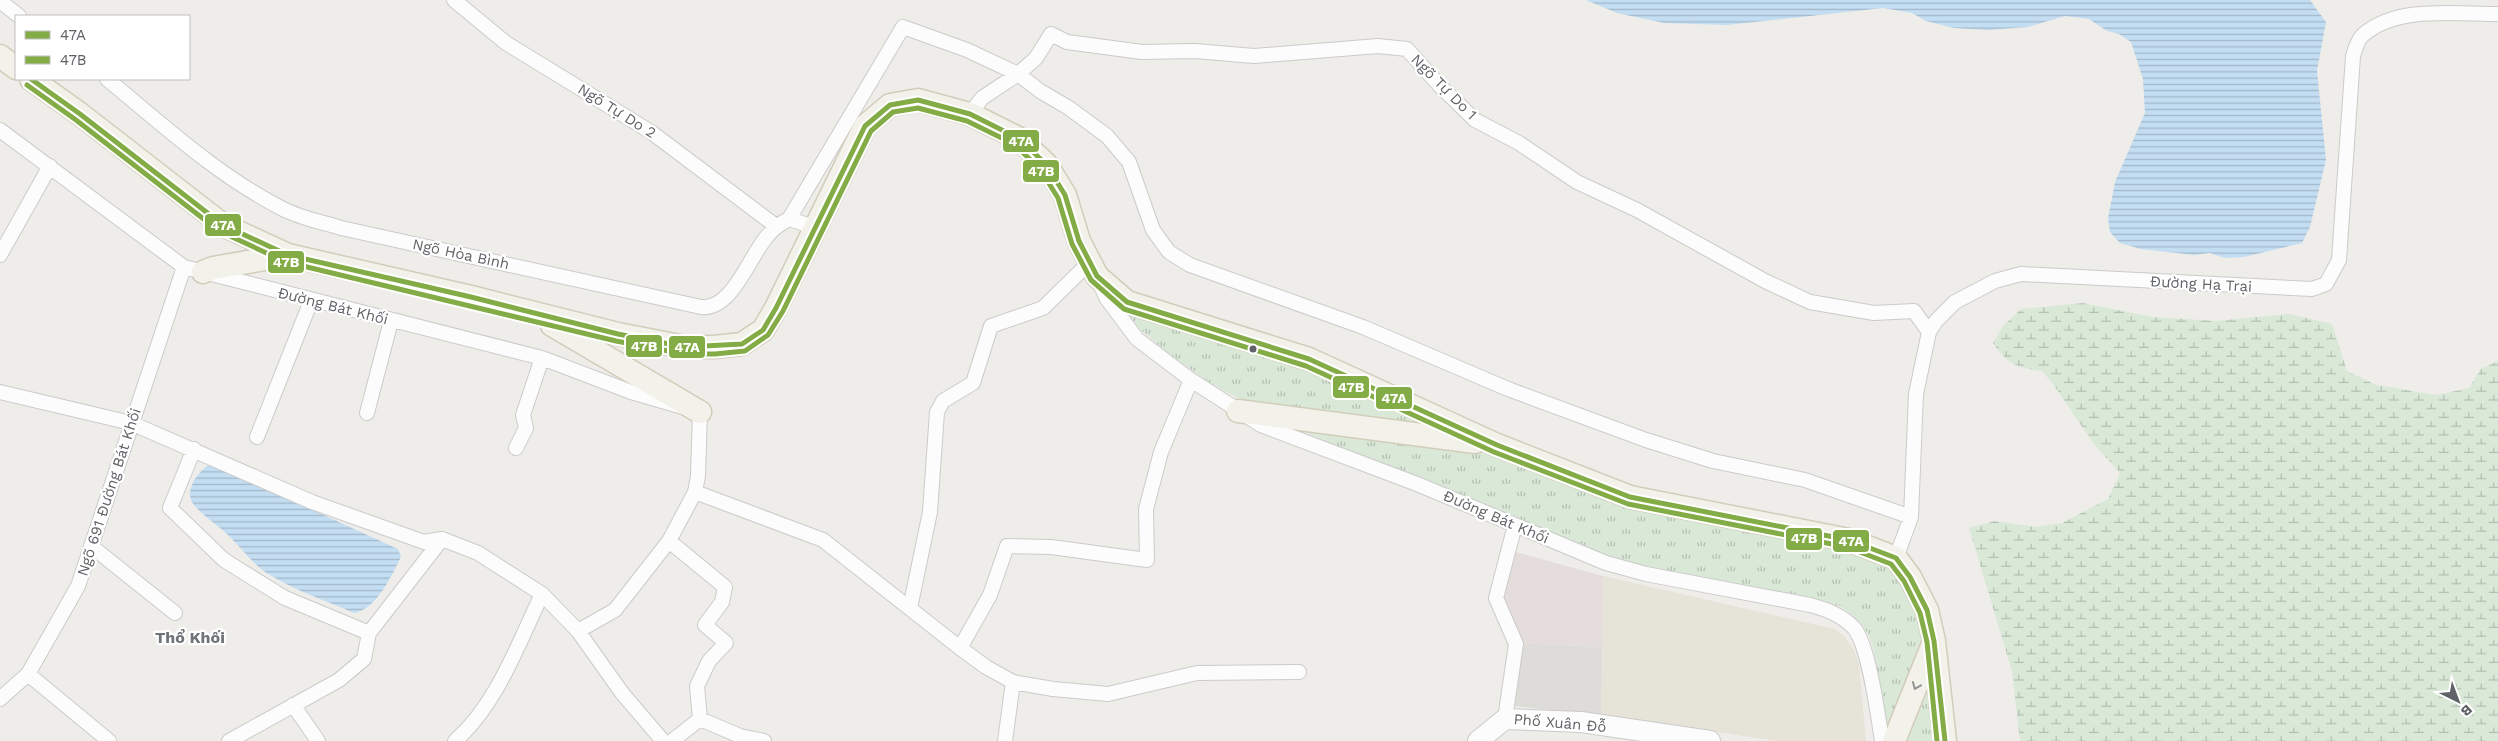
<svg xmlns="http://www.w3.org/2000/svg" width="2498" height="741" font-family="'Work Sans',sans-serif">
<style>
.commercial{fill:#e6e3d8}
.education{fill:#dedcd8}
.medical{fill:#e5dddb}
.grass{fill:url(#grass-tufts)}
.wetland{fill:url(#wetland-marsh)}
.water{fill:url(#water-rules)}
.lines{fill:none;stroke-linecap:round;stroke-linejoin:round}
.street-casing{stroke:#cbcbca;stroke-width:16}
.secondary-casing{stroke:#cbcbca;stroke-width:22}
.primary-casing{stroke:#d2cdba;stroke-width:25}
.street{stroke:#fcfcfc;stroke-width:14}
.secondary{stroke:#fcfcfc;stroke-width:20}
.primary{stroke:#f2f1ea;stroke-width:22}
.bus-1-casing{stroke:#fff;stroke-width:9}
.bus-2-casing{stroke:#fff;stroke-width:9}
.bus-1{stroke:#84ac46;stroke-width:5}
.bus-2{stroke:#84ac46;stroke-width:5}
.oneway{stroke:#929494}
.bus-dot{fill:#5f6266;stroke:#fff;stroke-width:2}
.labels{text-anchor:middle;stroke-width:4.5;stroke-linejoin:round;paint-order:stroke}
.street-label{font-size:15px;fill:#5f6266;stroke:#fff}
.neighbourhood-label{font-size:16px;font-weight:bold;fill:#707478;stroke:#fff}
.line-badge{stroke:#fff;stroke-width:2}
.badge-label{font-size:14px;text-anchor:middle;font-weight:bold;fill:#fff}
</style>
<defs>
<pattern id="grass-tufts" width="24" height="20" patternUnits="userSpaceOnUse" patternTransform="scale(1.25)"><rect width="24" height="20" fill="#d9e8d7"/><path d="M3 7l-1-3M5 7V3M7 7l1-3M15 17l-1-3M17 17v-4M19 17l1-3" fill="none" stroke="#b3bfb2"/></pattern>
<pattern id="wetland-marsh" width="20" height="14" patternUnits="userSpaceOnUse" patternTransform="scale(1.25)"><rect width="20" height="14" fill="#d9e8d7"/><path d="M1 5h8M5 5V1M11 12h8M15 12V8" fill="none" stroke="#b3bfb2"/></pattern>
<pattern id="water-rules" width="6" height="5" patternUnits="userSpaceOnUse" patternTransform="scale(1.25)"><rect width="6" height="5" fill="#c3ddf2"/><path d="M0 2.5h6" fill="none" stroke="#a2b7c8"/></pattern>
</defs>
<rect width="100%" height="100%" fill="#eeede9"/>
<!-- commercial -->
<path class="commercial" d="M 1603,576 L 1835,629 L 1845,637 L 1854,650 L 1859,664 L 1866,741 L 1777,741 L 1601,715 Z"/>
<!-- education -->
<path class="education" d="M 1521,643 L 1602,647 L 1601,715 L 1513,706 Z"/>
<!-- medical -->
<path class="medical" d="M 1512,551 L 1603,576 L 1602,647 L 1521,643 L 1501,598 Z"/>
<!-- grass -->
<path class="grass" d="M 1125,309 L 1315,373 L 1453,431 L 1246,402 L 1213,385 L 1167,352 L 1139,328 Z
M 1300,430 L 1479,450 L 1527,470 L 1838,545 L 1887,565 L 1896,573 L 1928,634 L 1885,738 C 1882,714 1878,653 1868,634 C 1861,622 1851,614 1840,606 L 1641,566 L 1603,554 Z
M 1931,673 L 1940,741 L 1904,741 Z"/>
<!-- wetland -->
<path class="wetland" d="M 2083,303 L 2152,317 L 2216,321 L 2289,314 L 2332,324 L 2347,371 L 2376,385 L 2437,395 L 2469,388 L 2481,369 L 2498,361 L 2498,741 L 2020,741 L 2012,671 L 1969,528 L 1995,521 L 2035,527 L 2062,523 L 2108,499 L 2120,473 L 2093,443 L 2053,384 L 2042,371 C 2016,368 2008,364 1993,343 L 2004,325 L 2021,309 Z"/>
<!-- water -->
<path class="water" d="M 1586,0 L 2310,0 L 2326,22 L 2317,71 L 2326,160 L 2310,227 L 2302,243 L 2244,257 L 2225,258 L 2210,253 L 2194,255 L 2141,249 L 2120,243 L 2110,232 L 2108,218 L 2115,182 L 2145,113 L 2143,79 L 2131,42 L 2119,34 L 2107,31 L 2089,19 L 2065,16 L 2028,27 L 1988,30 L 1954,28 L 1926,21 L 1912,13 L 1883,8 L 1727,25 L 1664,23 L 1617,13 Z
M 207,466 L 216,466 L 398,549 L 401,557 C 391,576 377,609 354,613 C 327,601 296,591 270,575 C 252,564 241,547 226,533 C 217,525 197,511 192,502 C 185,490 198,472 207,466 Z"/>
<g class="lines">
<!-- street casing -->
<g class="street-casing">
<path id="street" d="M 454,0 L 506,43 L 651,132 L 776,226
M 0,1 L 19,16
M 107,79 C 163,125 218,176 283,209 C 300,218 322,222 341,228 L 701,307 C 732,311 750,255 768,235 C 774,228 781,223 789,219 L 814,227
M 970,114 L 982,98 L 1018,74 L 1036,58 L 1051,34 L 1067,42 L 1142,52 L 1195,51 L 1254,56 L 1378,46 L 1407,49 L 1440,86 L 1475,120 L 1519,143 L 1577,182 L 1637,210 L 1765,281 L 1810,302 L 1874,313 L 1914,311 L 1929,332
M 0,130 L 184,267 L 542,358 L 631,392 L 700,412 L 698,476 L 695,492 L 669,541 L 615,610 L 578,631
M 789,219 L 903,27 L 967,50 L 1018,74 L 1040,91 L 1069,108 L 1107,136 L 1129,162 L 1153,230 L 1169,252 L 1190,265 L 1363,327 L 1508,389 L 1646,440 L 1713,461 L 1805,480 L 1911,517
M 0,255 L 50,166
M 0,392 L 131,423 L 312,502 L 424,542 L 442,539 L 478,553 L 542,594 L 578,631 L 622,693 L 663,741
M 367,413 L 391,321
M 257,437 L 311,301
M 516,448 L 526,428 L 523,415 L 542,358
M 194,449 L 170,508 L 224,560 L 285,598 L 369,633 L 442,539
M 695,492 L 823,540 L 960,648 L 986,667 L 1013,682 L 1005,741
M 669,541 L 725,587 L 722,602 L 705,625 L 726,643 L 709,661 L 697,686 L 700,719
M 91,546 L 175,613
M 1896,558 L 1911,517 L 1916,394 L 1929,332 L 1936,321 L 1955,302 L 1995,281 L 2021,274 L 2312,289 L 2326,284 L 2339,260 L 2353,56 C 2355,49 2358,39 2363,35 C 2397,5 2456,14 2498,14
M 910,608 L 930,512 L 937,412 L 943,401 L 973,383 L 991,326 L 1043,308 L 1090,262 L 1107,299 L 1137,339 L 1191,380 L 1261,425 L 1417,484 L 1606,563 L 1646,574 L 1810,605 C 1826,609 1842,615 1854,628 C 1869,646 1878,716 1882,741
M 960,648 L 990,595 L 1007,546 L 1051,547 L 1147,560 L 1146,509 L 1161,452 L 1191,380
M 28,674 L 109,741
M 1013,682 L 1053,689 L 1108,694 L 1197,673 L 1299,672
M 0,699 L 28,674 L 78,586 L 184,267
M 293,705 L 318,741
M 1505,719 L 1516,644 L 1496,598 L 1515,525
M 229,741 L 339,680 L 364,659 L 369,633
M 455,741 C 497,704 518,644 542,594
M 672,741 L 700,719 L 740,736 L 764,741"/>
</g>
<!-- secondary casing -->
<g class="secondary-casing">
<path id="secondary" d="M 1478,741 L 1505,719 L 1581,722 L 1710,741"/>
</g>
<!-- primary casing -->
<g class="primary-casing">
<path id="primary" d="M 0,56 L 16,68
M 31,79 L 80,114 L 223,225 L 288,255 L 471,297 L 618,334 L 685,347 L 714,347 L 742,344 L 763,330 L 776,308 L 865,126 L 890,105 L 918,100 L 970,114 L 1018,138 L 1046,164 L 1065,195 L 1079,241 L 1097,276 L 1127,302 L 1309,359 L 1497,445 L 1630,497 L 1849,540 L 1896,558 L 1910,577 L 1927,610 L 1934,641 L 1945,741
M 203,272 L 213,268 L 288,255
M 552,325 L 700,412
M 1238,411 L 1475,442
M 1894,741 L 1933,644"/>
</g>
<!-- street -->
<use href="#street" class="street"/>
<!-- secondary -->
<use href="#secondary" class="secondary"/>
<!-- primary -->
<use href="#primary" class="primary"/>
<!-- bus-1 casing -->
<g class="bus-1-casing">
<path id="bus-1" d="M 31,79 L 80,114 L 223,225 L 288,255 L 471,297 L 618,334 L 685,347 L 742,344 L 763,330 L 776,308 L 865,126 L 890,105 L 918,100 L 970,114 L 1018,138 L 1046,164 L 1065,195 L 1079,241 L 1097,276 L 1127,302 L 1309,359 L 1497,445 L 1630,497 L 1849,540 L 1896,558 L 1910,577 L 1927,610 L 1934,641 L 1945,741"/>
</g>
<!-- bus-2 casing -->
<g class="bus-2-casing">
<path id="bus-2" d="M 27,85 L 76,120 L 219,231 L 286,262 L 616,341 L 684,354 L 715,354 L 745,351 L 768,335 L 783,311 L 871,131 L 893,112 L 918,108 L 967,121 L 1014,144 L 1040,169 L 1058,198 L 1072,244 L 1091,280 L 1124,309 L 1306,366 L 1494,452 L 1628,504 L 1847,547 L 1891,564 L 1904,581 L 1920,613 L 1927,642 L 1937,741"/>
</g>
<!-- bus-1 -->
<use href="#bus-1" class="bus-1"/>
<!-- bus-2 -->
<use href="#bus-2" class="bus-2"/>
</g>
<!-- one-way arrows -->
<defs><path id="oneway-chevron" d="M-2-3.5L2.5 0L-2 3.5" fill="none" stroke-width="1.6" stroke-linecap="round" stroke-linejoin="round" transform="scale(1.25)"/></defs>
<use class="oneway" href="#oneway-chevron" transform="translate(1916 686) rotate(112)"/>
<!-- markers -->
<circle class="bus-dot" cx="1253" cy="349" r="4.5"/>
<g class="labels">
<!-- street labels -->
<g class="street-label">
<text transform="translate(1444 87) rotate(45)" y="5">Ngõ Tự Do 1</text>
<text transform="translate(617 111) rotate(32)" y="5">Ngõ Tự Do 2</text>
<text transform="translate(461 254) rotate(12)" y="5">Ngõ Hòa Bình</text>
<text transform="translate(2201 284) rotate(3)" y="5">Đường Hạ Trại</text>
<text transform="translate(333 306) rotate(14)" y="5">Đường Bát Khối</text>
<text transform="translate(109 492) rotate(-72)" y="5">Ngõ 691 Đường Bát Khối</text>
<text transform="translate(1496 517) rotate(23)" y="5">Đường Bát Khối</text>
<text transform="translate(1560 723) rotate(5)" y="5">Phố Xuân Đỗ</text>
</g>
<!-- neighbourhood labels -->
<g class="neighbourhood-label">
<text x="190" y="643">Thổ Khối</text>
</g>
</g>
<g class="line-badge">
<rect x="1002" y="129" width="38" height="24" rx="5" fill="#84ac46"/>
<rect x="1022" y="159" width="38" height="24" rx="5" fill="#84ac46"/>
<rect x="204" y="213" width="38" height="24" rx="5" fill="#84ac46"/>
<rect x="267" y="250" width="38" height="24" rx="5" fill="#84ac46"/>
<rect x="625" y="334" width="38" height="24" rx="5" fill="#84ac46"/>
<rect x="668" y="335" width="38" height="24" rx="5" fill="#84ac46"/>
<rect x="1332" y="375" width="38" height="24" rx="5" fill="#84ac46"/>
<rect x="1375" y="386" width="38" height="24" rx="5" fill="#84ac46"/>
<rect x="1785" y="527" width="38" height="24" rx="5" fill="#84ac46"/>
<rect x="1832" y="529" width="38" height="24" rx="5" fill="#84ac46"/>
</g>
<g class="badge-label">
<text x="1021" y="146">47A</text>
<text x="1041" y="176">47B</text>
<text x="223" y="230">47A</text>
<text x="286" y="267">47B</text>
<text x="644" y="351">47B</text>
<text x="687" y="352">47A</text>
<text x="1351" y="392">47B</text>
<text x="1394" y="403">47A</text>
<text x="1804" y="543">47B</text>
<text x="1851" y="546">47A</text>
</g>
<!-- legend -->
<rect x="15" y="15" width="175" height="65" fill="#ffffff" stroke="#bfc0c2"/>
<rect x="25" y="31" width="25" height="8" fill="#84ac46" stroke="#bfc0c2"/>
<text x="60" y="40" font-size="15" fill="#5f6266">47A</text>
<rect x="25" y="56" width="25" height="8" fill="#84ac46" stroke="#bfc0c2"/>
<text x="60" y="65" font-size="15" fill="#5f6266">47B</text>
<!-- north arrow -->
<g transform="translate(2458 701) rotate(138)" stroke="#ffffff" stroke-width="4" paint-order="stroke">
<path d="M0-4L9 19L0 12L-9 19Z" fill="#5f6266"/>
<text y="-8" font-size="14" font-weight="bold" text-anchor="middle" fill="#5f6266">B</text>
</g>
</svg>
